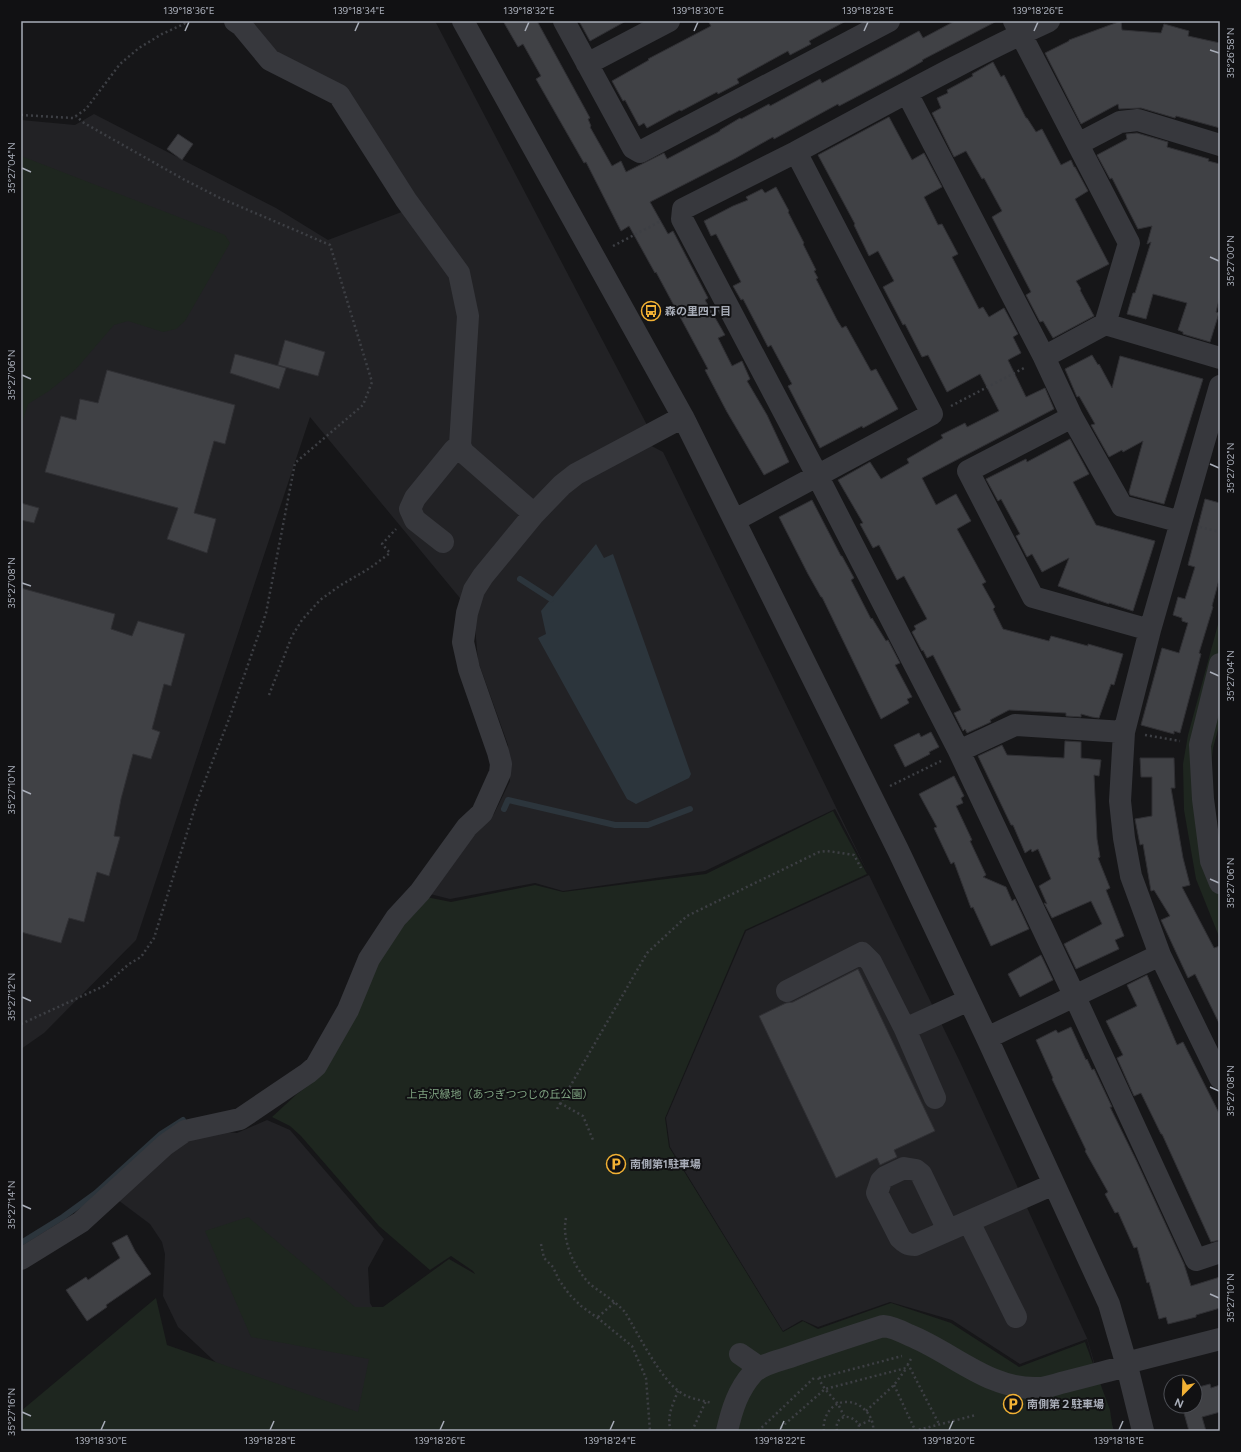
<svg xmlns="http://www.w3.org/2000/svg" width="1241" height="1452" font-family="Figtree,'Noto Sans JP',sans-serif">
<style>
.built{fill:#222225}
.green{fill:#1e261f}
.water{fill:#2c353c}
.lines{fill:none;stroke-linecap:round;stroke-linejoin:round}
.stream{stroke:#2c353c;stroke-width:6}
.building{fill:#404145;stroke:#303034}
.path{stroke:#3d3f44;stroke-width:2.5;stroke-dasharray:2 3;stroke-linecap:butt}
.minor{stroke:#37383d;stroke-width:22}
.ticks{fill:none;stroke:#a8adb8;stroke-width:1.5}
.labels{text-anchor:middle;stroke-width:4;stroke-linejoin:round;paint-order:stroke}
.poi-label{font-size:11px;font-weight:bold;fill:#a8adb8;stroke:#111113;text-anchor:start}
.park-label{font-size:11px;fill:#7fa381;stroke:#111113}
.neatline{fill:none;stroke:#a8adb8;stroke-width:1.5}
.ticks-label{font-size:10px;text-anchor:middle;fill:#a8adb8}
</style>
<rect width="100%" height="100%" fill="#161618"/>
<!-- built -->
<path class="built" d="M 248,21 L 435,21 L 647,425 L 644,442 L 663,452 L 960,1062 L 1087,1338 L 1114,1431 L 1112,1431 L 1087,1339 L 1020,1364 L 952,1320 L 890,1302 L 818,1327 L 802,1320 L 783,1331 L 670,1147 L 666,1118 L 746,931 L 869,875 L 835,809 L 705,871 L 563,891 L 535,883 L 450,899 L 426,893 L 475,833 L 494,814 L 510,781 L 508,745 L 478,661 L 474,615 L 310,417 L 136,940 L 44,1033 L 21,1049 L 21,120 L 75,125 L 94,114 L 276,208 L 328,240 L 420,205 L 347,93 L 278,54 Z
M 267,1120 L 290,1130 L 384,1239 L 368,1268 L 370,1303 L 381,1322 L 354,1431 L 245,1390 L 178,1327 L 163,1296 L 165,1254 L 162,1242 L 150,1224 L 118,1200 L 176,1143 L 217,1131 L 237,1133 Z"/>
<!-- green -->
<path class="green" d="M 21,156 L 225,235 L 230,243 L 185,321 L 176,329 L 163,332 L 128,321 L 114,325 L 76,369 L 49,391 L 28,404 L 21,427 Z
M 1220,617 L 1220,722 L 1213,748 L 1208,796 L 1220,865 L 1220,939 L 1196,879 L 1184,810 L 1183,764 L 1188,735 Z
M 833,811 L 867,874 L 745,930 L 665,1118 L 669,1147 L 783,1332 L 803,1321 L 818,1329 L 891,1303 L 951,1323 L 1019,1367 L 1085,1342 L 1110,1410 L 1113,1431 L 21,1431 L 21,1411 L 156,1298 L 167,1345 L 358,1412 L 369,1359 L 251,1337 L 205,1231 L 248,1217 L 355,1307 L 383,1307 L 449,1259 L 475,1274 L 473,1271 L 451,1256 L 430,1270 L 379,1226 L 301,1136 L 290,1126 L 272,1117 L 297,1094 L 313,1082 L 375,963 L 426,897 L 451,902 L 535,885 L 563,892 L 706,874 Z"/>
<!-- water -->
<path class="water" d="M 596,544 L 604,558 L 613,554 L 691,774 L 689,778 L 636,804 L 627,799 L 538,638 L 546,634 L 541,611 Z"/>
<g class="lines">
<!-- stream -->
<path class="stream" d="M 520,579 L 551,599
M 504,809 L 508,800 L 615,825 L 648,825 L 690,809
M 21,1243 L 63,1217 L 96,1193 L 161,1134 L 183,1120"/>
</g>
<!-- building -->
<path class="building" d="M 503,21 L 537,21 L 590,118 L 588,119 L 591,126 L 590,127 L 612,166 L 621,161 L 626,172 L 664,153 L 667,159 L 720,131 L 720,130 L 740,118 L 741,119 L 769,104 L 770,106 L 820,79 L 822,83 L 919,31 L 923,38 L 955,21 L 997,21 L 922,60 L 923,61 L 902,73 L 839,106 L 838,104 L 774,139 L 773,137 L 736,158 L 650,202 L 668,234 L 673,231 L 685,254 L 708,298 L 705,300 L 725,335 L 718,338 L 732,366 L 742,361 L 750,379 L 747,381 L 767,415 L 789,462 L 764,475 L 727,412 L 705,370 L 708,369 L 656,272 L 655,273 L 629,226 L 621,231 L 586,162 L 584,163 L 536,79 L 541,76 L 523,44 L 518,47 Z
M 579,21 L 626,21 L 590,41 Z
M 708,21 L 846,21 L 809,41 L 811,44 L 790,55 L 788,51 L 737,79 L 739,83 L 718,94 L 717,92 L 681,111 L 680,110 L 647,128 L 644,123 L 639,126 L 625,100 L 623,101 L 612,81 L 649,60 L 648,59 L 711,26 Z
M 1121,21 L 1122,30 L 1161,33 L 1164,24 L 1189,31 L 1188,36 L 1220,43 L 1220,128 L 1176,116 L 1175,118 L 1141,108 L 1119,109 L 1118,104 L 1081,124 L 1045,53 L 1069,41 L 1069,40 Z
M 993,62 L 1001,77 L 1004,75 L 1026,118 L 1027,118 L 1036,132 L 1042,129 L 1061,165 L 1071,160 L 1074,167 L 1075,167 L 1088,191 L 1075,199 L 1109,264 L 1076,281 L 1081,289 L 1080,290 L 1094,316 L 1053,338 L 1043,321 L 1040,322 L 1026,295 L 1031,292 L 992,217 L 1002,211 L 984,178 L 982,179 L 966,151 L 954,157 L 932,113 L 941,108 L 937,98 L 948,93 L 947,90 L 973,76 L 972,74 Z
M 889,117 L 912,160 L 924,153 L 942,187 L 924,197 L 938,225 L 942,224 L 958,254 L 952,257 L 979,309 L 983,307 L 989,317 L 1004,308 L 1018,334 L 1013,337 L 1021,353 L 1008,360 L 1026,397 L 1045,388 L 1054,409 L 922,478 L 936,505 L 956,494 L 971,521 L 957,529 L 986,582 L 982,584 L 995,607 L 993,609 L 1003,629 L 1049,641 L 1051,636 L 1088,646 L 1088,644 L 1123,654 L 1114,685 L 1111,684 L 1099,718 L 1092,717 L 1081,714 L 1081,717 L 1066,716 L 1066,713 L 1009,710 L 990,720 L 991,722 L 967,733 L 965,729 L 963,731 L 954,713 L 961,710 L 933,655 L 927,658 L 923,650 L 922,651 L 912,632 L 916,629 L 914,626 L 927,619 L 904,576 L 897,580 L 879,545 L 873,548 L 860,524 L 863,523 L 838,480 L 870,462 L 881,479 L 909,463 L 907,459 L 943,438 L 941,435 L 965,423 L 967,427 L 999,411 L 980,374 L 947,392 L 928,355 L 922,357 L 905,324 L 903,325 L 883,287 L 894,281 L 878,251 L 869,256 L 854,225 L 855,224 L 818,155 Z
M 1137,133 L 1168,142 L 1167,147 L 1209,159 L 1208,161 L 1220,164 L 1220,296 L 1216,312 L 1219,313 L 1210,342 L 1183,334 L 1183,332 L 1178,330 L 1187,303 L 1153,294 L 1146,319 L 1127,314 L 1133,293 L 1135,293 L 1151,242 L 1147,244 L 1152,226 L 1138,229 L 1112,178 L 1110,179 L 1097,155 L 1127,139 L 1126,134 Z
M 178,134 L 193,144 L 182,160 L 167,149 Z
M 776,187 L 789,211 L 788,212 L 804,243 L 803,244 L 816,270 L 814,271 L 818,278 L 816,279 L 837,320 L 842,328 L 846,326 L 871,371 L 876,369 L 898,409 L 863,428 L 862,426 L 820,448 L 788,386 L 792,384 L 771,345 L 768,347 L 743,299 L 741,300 L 733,286 L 741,282 L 716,234 L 711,236 L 704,221 L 733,206 L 748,200 L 746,197 L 762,189 L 765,193 Z
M 285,340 L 325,352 L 318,376 L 278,365 Z
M 235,354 L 286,368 L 279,389 L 230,373 Z
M 1092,355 L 1098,365 L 1099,364 L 1112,388 L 1120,356 L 1203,379 L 1164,504 L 1130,495 L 1129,492 L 1143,441 L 1123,452 L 1122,450 L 1109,457 L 1091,425 L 1095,424 L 1079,396 L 1077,397 L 1065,369 Z
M 107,370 L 235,405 L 225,444 L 214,441 L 194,513 L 216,519 L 207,553 L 167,539 L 178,508 L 45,472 L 61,416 L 76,420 L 80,399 L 98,403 Z
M 1070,439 L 1089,474 L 1073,482 L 1096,525 L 1155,541 L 1133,611 L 1109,603 L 1109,604 L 1058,586 L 1069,558 L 1042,572 L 1032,554 L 1027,557 L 1016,536 L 1020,534 L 1001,499 L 998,501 L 986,479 L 1026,459 L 1027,462 Z
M 1205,499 L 1220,503 L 1220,576 L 1212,606 L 1213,607 L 1199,653 L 1201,654 L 1180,733 L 1174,731 L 1174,734 L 1141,725 L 1162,648 L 1179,653 L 1188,623 L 1182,621 L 1182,618 L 1173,615 L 1178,597 L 1185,599 L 1195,567 L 1188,565 Z
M 812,500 L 841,556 L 842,556 L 854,578 L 851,580 L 871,619 L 872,618 L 886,641 L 888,640 L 900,663 L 895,665 L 912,697 L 907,699 L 909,703 L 881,719 L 822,597 L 821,597 L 808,574 L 779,517 Z
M 21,503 L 39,508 L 34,523 L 21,520 Z
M 21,588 L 115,614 L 111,629 L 132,636 L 138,621 L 185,634 L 171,686 L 164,684 L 152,729 L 160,732 L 151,759 L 133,754 L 121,799 L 114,836 L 120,837 L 109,876 L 97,872 L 84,922 L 69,918 L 61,943 L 21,932 Z
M 931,732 L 939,747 L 929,752 L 930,754 L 905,767 L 894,745 L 919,733 L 921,737 Z
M 1065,741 L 1081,742 L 1081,758 L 1101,760 L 1099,776 L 1094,775 L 1097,839 L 1100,857 L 1098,858 L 1110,888 L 1106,890 L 1124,936 L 1115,940 L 1119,949 L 1076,969 L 1064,944 L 1102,924 L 1091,901 L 1052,918 L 1044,903 L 1047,904 L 1039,886 L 1051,879 L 1038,849 L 1032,852 L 1031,849 L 1025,853 L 1013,825 L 1011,825 L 978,756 L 1002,745 L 1007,755 L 1064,758 Z
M 1140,758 L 1174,758 L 1175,788 L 1171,788 L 1183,858 L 1190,885 L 1182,887 L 1214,948 L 1220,946 L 1220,1025 L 1195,974 L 1188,978 L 1161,920 L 1170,916 L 1154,890 L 1151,891 L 1143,844 L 1140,845 L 1135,819 L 1152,816 L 1152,777 L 1141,777 Z
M 954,776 L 964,796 L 961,798 L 963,803 L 956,806 L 972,840 L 970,841 L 986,875 L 983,877 L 1006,887 L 1012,901 L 1015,899 L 1029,929 L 991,946 L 973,907 L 971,908 L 954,862 L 951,864 L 934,828 L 937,827 L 919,794 Z
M 1041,955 L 1053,980 L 1020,997 L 1008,974 Z
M 858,969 L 935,1131 L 894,1150 L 897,1157 L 880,1165 L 877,1158 L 836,1178 L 759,1016 L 786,1003 L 793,1002 Z
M 1147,975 L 1177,1045 L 1183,1042 L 1220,1115 L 1220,1240 L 1211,1242 L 1162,1134 L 1161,1134 L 1141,1093 L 1134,1096 L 1117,1058 L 1123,1055 L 1106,1021 L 1137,1006 L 1127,985 Z
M 1071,1027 L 1086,1060 L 1087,1059 L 1092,1070 L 1094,1069 L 1112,1107 L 1110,1107 L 1137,1162 L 1184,1264 L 1191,1286 L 1220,1277 L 1220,1308 L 1196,1315 L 1196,1317 L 1168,1324 L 1166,1317 L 1159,1319 L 1149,1282 L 1147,1283 L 1137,1247 L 1134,1248 L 1118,1212 L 1115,1213 L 1105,1194 L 1108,1192 L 1085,1151 L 1086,1150 L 1052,1079 L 1053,1078 L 1036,1040 L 1056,1030 L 1058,1033 Z
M 127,1235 L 135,1251 L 151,1274 L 106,1305 L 107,1307 L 87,1321 L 66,1290 L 86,1277 L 88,1280 L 120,1258 L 112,1243 Z
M 1210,1384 L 1211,1388 L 1220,1385 L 1220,1412 L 1202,1417 L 1206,1431 L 1189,1431 L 1182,1406 L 1195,1406 L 1195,1388 Z"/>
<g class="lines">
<!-- path -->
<path class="path" d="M 21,115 L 73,118 L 86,109 L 120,64 L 139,48 L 162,34 L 184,24 L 186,21
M 613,246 L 661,221
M 951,406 L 1026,367
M 1200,527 L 1220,532
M 269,695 L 292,636 L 302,620 L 320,600 L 341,585 L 370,568 L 390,553 L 382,544 L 396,529
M 1145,735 L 1180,741
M 890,786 L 941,761
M 21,1024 L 104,986 L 129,964 L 141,957 L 154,938 L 197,801 L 229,719 L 266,613 L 295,463 L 363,405 L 372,382 L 330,245 L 220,198 L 183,179 L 84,123 L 76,116
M 560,1103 L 583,1116 L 593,1140
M 557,1109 L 647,953 L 687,916 L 819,852 L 827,851 L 854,855 L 861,868
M 566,1218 C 561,1240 575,1270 591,1285 C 603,1294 615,1301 625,1312 C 637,1332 661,1380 680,1392 C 689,1399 701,1400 712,1403
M 541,1244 L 544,1258 L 553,1267 L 559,1280 L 569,1294 L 581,1306 L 599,1319 L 632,1346 L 646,1378 L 650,1431
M 598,1317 L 615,1302
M 911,1359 L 908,1364 L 939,1424
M 818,1378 L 825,1389 L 838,1404 L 844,1416
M 819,1378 L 902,1356
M 894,1385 L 915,1430
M 866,1411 L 894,1385 L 906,1369
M 859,1425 L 871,1420
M 671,1431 C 666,1417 673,1404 678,1391
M 692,1431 L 706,1401
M 758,1431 L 816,1376
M 777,1431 L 825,1389 L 906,1368 L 908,1365
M 824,1431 C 822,1418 831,1402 846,1402 C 861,1401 875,1417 873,1431
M 837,1431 C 834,1415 851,1412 859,1425 L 858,1431
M 914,1431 L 976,1415"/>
<!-- minor -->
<path class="minor" d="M 235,21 L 241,25 L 270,60 L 339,95 L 406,200 L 459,273 L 468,316 L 460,445 L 463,452 L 534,514
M 463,21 L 683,417 L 898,850 L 987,1038 L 1109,1304 L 1127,1366 L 1143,1431
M 564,21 L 633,148 L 640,152 L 889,21
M 1014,21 L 1129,243 L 1105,324 L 1044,357
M 587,64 L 669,21
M 907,93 L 1044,357 L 1072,417 L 1122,506 L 1181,522
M 1078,144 L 1120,122 L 1138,120 L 1220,145
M 796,152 L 683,209 L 682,219 L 817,475 L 959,751 L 1075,997 L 1196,1260 L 1220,1252
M 1105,324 L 1220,358
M 1072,417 L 968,471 L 1033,597 L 1150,630
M 735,520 L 932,414 L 796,152 C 879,108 962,61 1049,21
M 443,542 L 415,520 L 410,509 L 415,498 L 454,450 L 460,445
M 1220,664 L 1200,745 L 1203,799 L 1211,861 L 1220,883
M 959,751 L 1015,725 L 1124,732
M 1160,955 L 1220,1078
M 787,991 L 862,953 L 871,962 L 905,1029
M 987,1038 L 1160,955 L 1131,876 L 1124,838 L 1120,801 L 1124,732 L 1150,630 L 1220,386
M 935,1098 L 905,1029 L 969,1000
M 969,1222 L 1016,1317
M 948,1230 L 921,1174 L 916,1170 L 904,1168 L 885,1177 L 881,1181 L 877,1193 L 900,1238 C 905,1243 908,1245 915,1245 L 1054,1184
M 21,1259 L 81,1222 L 165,1145 L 185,1131 L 240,1119 L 308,1073 L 316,1066 L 348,1010 L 369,959 L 396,918 L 420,892 L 467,827 L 482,813 L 500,773 L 501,764 L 498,752 L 469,669 L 463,642 L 467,613 L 474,590 L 483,576 L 534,514 L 562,485 L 576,474 L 683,417
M 740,1354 L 760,1368
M 1126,1363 L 1220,1339
M 727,1431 C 732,1409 738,1390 753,1373 C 762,1364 778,1361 790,1357 C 821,1346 852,1336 883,1326 C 893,1327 901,1331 909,1335 C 952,1352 989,1390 1038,1388 C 1047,1388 1056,1384 1065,1382 C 1086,1377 1107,1371 1127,1366"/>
</g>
<!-- ticks -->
<path class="ticks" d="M 185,31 L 189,22M 355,31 L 359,22M 525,31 L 529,22M 694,31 L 698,22M 864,31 L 868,22M 1034,31 L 1038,22M 1210,50 L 1219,53M 22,168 L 31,172M 1210,257 L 1219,261M 22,375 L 31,379M 1210,464 L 1219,468M 22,583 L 31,586M 1210,672 L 1219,676M 22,790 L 31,794M 1210,879 L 1219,883M 22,997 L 31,1001M 1210,1087 L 1219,1091M 22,1205 L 31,1209M 1210,1294 L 1219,1298M 22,1412 L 31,1416M 101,1430 L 105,1421M 270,1430 L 274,1421M 440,1430 L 444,1421M 610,1430 L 614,1421M 780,1430 L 784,1421M 949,1430 L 953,1421M 1119,1430 L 1123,1421"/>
<!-- icons -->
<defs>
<g id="bus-ring" transform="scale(1)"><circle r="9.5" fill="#111113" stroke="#f2b134" stroke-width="1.5"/><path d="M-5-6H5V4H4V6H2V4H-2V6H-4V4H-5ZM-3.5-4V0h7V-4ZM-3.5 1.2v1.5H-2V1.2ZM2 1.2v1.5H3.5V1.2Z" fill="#f2b134"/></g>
<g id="parking-ring" transform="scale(1)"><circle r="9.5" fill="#111113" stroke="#f2b134" stroke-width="1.5"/><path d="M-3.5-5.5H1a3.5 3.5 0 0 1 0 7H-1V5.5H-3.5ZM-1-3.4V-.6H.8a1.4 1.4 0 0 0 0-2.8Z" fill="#f2b134"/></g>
</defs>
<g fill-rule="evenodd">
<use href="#bus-ring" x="651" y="311"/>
<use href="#parking-ring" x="616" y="1164"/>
<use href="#parking-ring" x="1013" y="1404"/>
</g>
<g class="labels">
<!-- poi labels -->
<g class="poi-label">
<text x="665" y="315">森の里四丁目</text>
<text x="630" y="1168">南側第1駐車場</text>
<text x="1027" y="1408">南側第２駐車場</text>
</g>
<!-- park labels -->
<g class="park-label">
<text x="500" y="1098">上古沢緑地（あつぎつつじの丘公園）</text>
</g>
</g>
<!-- border -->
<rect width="1241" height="1452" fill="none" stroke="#111113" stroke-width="44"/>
<!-- north arrow -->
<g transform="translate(1183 1394) rotate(203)"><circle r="19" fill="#111113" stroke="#4d4f55"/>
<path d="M0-3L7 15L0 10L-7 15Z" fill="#f2b134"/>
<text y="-6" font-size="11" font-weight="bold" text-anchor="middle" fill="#a8adb8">N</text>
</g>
<rect x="22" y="22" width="1197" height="1408" class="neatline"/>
<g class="ticks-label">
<text x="189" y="14">139°18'36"E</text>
<text x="359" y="14">139°18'34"E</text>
<text x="529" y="14">139°18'32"E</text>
<text x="698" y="14">139°18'30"E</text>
<text x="868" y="14">139°18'28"E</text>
<text x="1038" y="14">139°18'26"E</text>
<text transform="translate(1230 53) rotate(-90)" y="4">35°26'58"N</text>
<text transform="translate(11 168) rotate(-90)" y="4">35°27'04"N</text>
<text transform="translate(1230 261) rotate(-90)" y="4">35°27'00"N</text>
<text transform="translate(11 375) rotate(-90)" y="4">35°27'06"N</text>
<text transform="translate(1230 468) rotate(-90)" y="4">35°27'02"N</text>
<text transform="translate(11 583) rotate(-90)" y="4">35°27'08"N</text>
<text transform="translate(1230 676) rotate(-90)" y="4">35°27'04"N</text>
<text transform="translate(11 790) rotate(-90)" y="4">35°27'10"N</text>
<text transform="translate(1230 883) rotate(-90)" y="4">35°27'06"N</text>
<text transform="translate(11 997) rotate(-90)" y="4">35°27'12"N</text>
<text transform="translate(1230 1091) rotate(-90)" y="4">35°27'08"N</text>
<text transform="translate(11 1205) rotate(-90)" y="4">35°27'14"N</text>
<text transform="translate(1230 1298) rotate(-90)" y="4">35°27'10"N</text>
<text transform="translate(11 1412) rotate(-90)" y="4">35°27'16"N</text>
<text x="101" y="1444">139°18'30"E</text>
<text x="270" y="1444">139°18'28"E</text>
<text x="440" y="1444">139°18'26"E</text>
<text x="610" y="1444">139°18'24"E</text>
<text x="780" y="1444">139°18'22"E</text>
<text x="949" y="1444">139°18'20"E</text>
<text x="1119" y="1444">139°18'18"E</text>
</g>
</svg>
